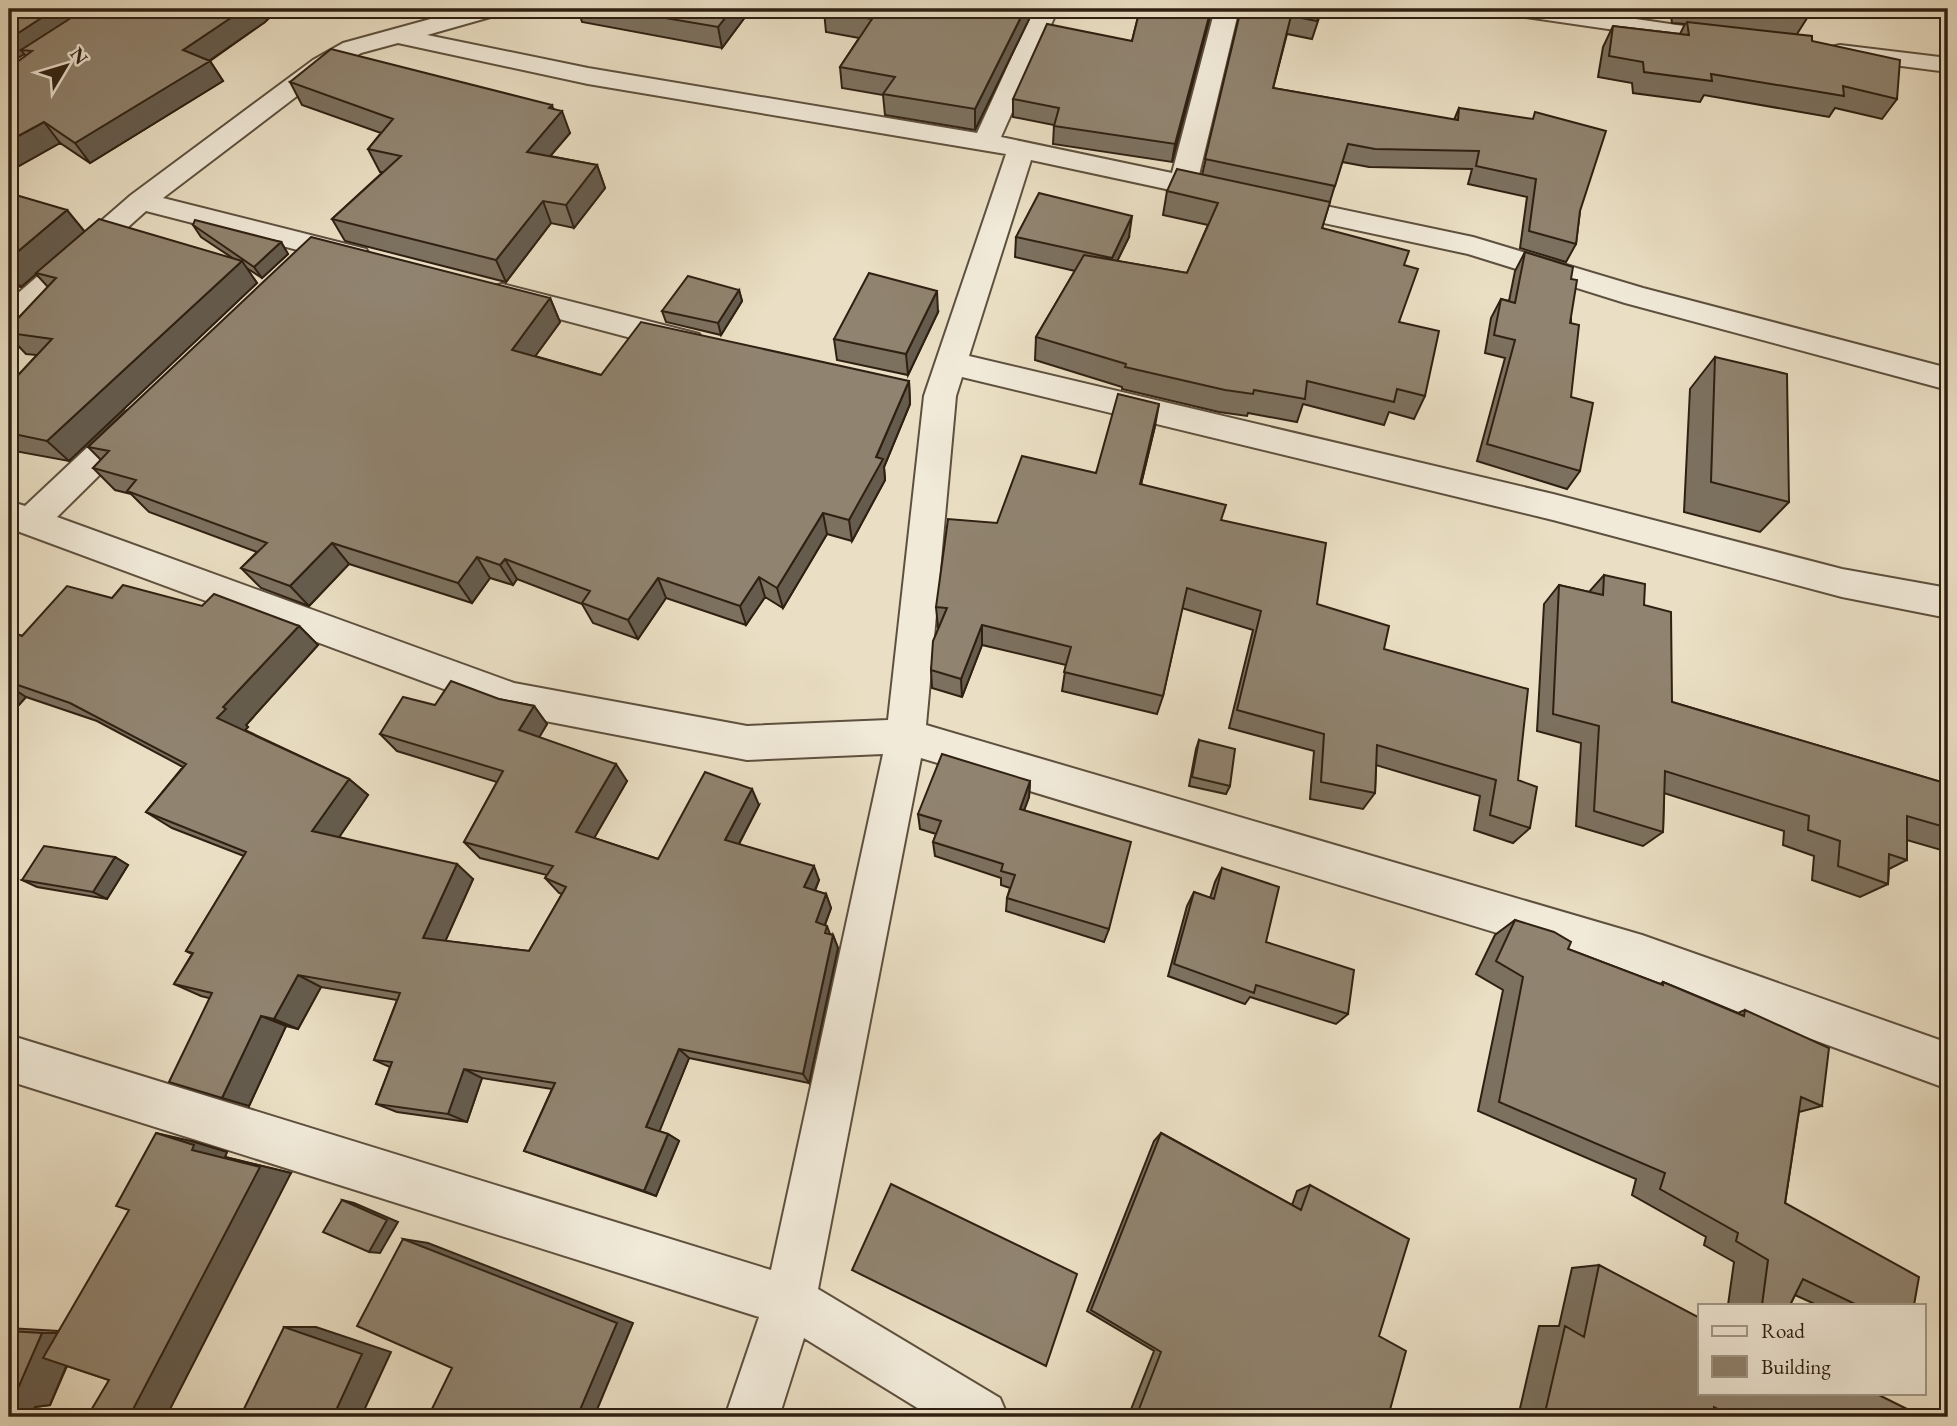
<svg xmlns="http://www.w3.org/2000/svg" width="1957" height="1426" font-family="'EB Garamond',serif">
<style>
.lines{fill:none;stroke-linecap:round;stroke-linejoin:round}
.minor-casing{stroke:#5e503e;stroke-width:4}
.minor{fill:#f1ead9;fill-rule:evenodd}
.wall{fill:#7c715f;stroke:#2f2012;stroke-width:2}
.shaded-wall{fill:#655c4e;stroke:#2f2012;stroke-width:2}
.building{fill:#90836f;stroke:#2f2012;stroke-width:2}
</style>
<rect width="100%" height="100%" fill="#eadfc4"/>
<filter id="stains"><feTurbulence type="fractalNoise" baseFrequency=".00286" numOctaves="4"/><feColorMatrix values="0 0 0 0 .2 0 0 0 0 .09 0 0 0 0 .02 0 0 0 .5 -.17"/></filter>
<radialGradient id="worn" r=".72"><stop offset=".6" stop-color="#630" stop-opacity="0"/><stop offset="1" stop-color="#630" stop-opacity=".3"/></radialGradient>
<g class="lines">
<!-- minor casing -->
<g class="minor-casing">
<path id="minor" d="M 467,9 L 505,9 L 501,14 L 427,35 L 588,68 L 977,133 L 1034,9 L 1058,9 L 1001,137 L 1172,173 L 1215,9 L 1239,9 L 1198,179 L 1473,237 L 1643,288 L 1948,368 L 1948,390 L 1625,303 L 1468,254 L 1031,160 L 969,356 L 1553,494 L 1842,569 L 1948,588 L 1948,618 L 1842,597 L 1553,520 L 962,377 L 956,396 L 926,725 L 1642,935 L 1948,1043 L 1948,1089 L 1642,977 L 921,758 L 818,1289 L 1000,1398 L 1008,1417 L 932,1417 L 804,1338 L 779,1417 L 725,1417 L 759,1317 L 9,1081 L 9,1035 L 771,1270 L 883,754 L 747,760 L 514,715 L 9,528 L 9,501 L 25,506 L 125,412 L 136,408 L 147,412 L 152,420 L 147,428 L 57,517 L 514,683 L 747,726 L 888,720 L 924,396 L 1006,154 L 588,84 L 398,43 L 361,53 L 331,70 L 163,198 L 366,249 L 370,256 L 366,263 L 356,265 L 146,211 L 20,324 L 9,327 L 9,301 L 131,195 L 313,60 L 343,43 Z
M 1507,9 L 1567,9 L 1732,33 L 1741,35 L 1744,40 L 1741,45 L 1732,47 L 1519,16 L 1511,14 Z
M 1840,45 L 1948,58 L 1948,72 L 1831,57 L 1828,52 L 1831,47 Z
M 502,284 L 699,334 L 703,342 L 699,350 L 688,353 L 491,301 L 487,294 L 491,287 Z"/>
</g>
<!-- minor -->
<use href="#minor" class="minor"/>
</g>
<!-- wall -->
<path class="wall" d="M 9,9 L 82,11 L 272,15 L 265,22 L 210,61 L 223,81 L 90,163 L 60,143 L 17,167 L 9,163 L 9,68 L 26,56 L 24,54 L 9,64 Z
M 578,9 L 751,9 L 722,48 L 582,22 Z
M 825,9 L 1034,9 L 975,130 L 885,115 L 883,95 L 842,88 L 840,67 L 859,38 L 826,32 L 824,11 Z
M 1140,9 L 1212,9 L 1172,162 L 1053,144 L 1054,125 L 1013,117 L 1013,99 L 1132,41 Z
M 1241,9 L 1322,9 L 1312,39 L 1287,34 L 1273,88 L 1454,120 L 1459,108 L 1580,211 L 1576,244 L 1566,262 L 1520,248 L 1527,197 L 1468,184 L 1472,169 L 1369,167 L 1342,162 L 1322,228 L 1404,265 L 1399,322 L 1425,396 L 1414,419 L 1389,412 L 1384,425 L 1303,404 L 1297,422 L 1248,413 L 1247,416 L 1219,412 L 1122,389 L 1122,387 L 1035,360 L 1036,337 L 1075,271 L 1015,257 L 1016,237 L 1129,237 L 1117,261 L 1187,273 L 1208,225 L 1163,215 L 1167,191 L 1202,175 Z
M 1670,9 L 1808,9 L 1809,15 L 1797,34 L 1812,41 L 1897,99 L 1882,119 L 1835,108 L 1829,117 L 1704,95 L 1700,102 L 1633,93 L 1632,83 L 1598,77 L 1603,47 L 1613,26 L 1680,34 L 1685,24 L 1672,23 Z
M 290,82 L 554,109 L 570,133 L 550,156 L 597,165 L 605,188 L 574,228 L 551,223 L 506,282 L 345,241 L 332,219 L 383,172 L 380,172 L 368,149 L 381,133 L 302,105 Z
M 9,193 L 84,231 L 234,259 L 201,237 L 193,225 L 281,242 L 288,254 L 262,278 L 245,267 L 257,283 L 69,461 L 9,450 L 9,385 L 37,355 L 26,354 L 9,336 L 9,328 L 48,287 L 36,274 L 21,287 L 9,285 Z
M 1525,252 L 1571,279 L 1571,397 L 1580,471 L 1567,489 L 1477,461 L 1505,358 L 1485,353 L 1491,318 L 1501,299 L 1509,301 L 1515,271 Z
M 739,290 L 742,301 L 721,335 L 666,322 L 662,311 Z
M 550,298 L 560,322 L 535,356 L 601,375 L 909,381 L 910,404 L 884,467 L 885,480 L 852,541 L 827,534 L 783,608 L 765,597 L 746,625 L 666,598 L 638,639 L 593,623 L 582,604 L 517,579 L 513,585 L 490,578 L 472,603 L 349,564 L 309,606 L 261,588 L 241,568 L 257,552 L 149,512 L 131,494 L 115,490 L 93,468 L 101,460 L 88,447 Z
M 938,312 L 908,375 L 837,360 L 834,339 Z
M 1715,357 L 1789,502 L 1760,532 L 1684,512 L 1690,389 Z
M 1155,426 L 1141,484 L 1221,520 L 1317,604 L 1384,649 L 1518,780 L 1530,828 L 1513,843 L 1474,830 L 1480,796 L 1376,765 L 1375,793 L 1363,809 L 1310,799 L 1314,751 L 1229,728 L 1253,630 L 1182,608 L 1163,696 L 1157,714 L 1062,691 L 1066,665 L 982,645 L 962,697 L 932,688 L 931,670 L 939,627 L 938,627 L 936,607 L 997,523 L 1096,473 Z
M 1604,575 L 1644,605 L 1672,702 L 1948,784 L 1948,852 L 1907,840 L 1907,860 L 1889,869 L 1888,884 L 1860,897 L 1812,880 L 1814,856 L 1783,845 L 1784,831 L 1664,793 L 1663,832 L 1643,846 L 1576,826 L 1581,743 L 1537,731 L 1544,604 L 1559,585 L 1589,592 Z
M 112,598 L 202,606 L 299,626 L 318,645 L 246,725 L 248,727 L 245,730 L 349,779 L 368,795 L 339,837 L 473,879 L 445,941 L 529,951 L 562,894 L 559,893 L 545,878 L 547,875 L 480,858 L 464,842 L 497,782 L 397,751 L 380,734 L 435,705 L 499,699 L 534,706 L 547,724 L 539,737 L 627,781 L 594,838 L 658,859 L 759,805 L 739,844 L 819,880 L 815,891 L 826,894 L 831,908 L 825,925 L 827,926 L 830,934 L 833,935 L 838,948 L 809,1083 L 689,1058 L 659,1131 L 668,1134 L 679,1141 L 656,1196 L 524,1151 L 552,1089 L 482,1078 L 467,1122 L 397,1112 L 376,1104 L 390,1067 L 374,1060 L 397,1000 L 321,987 L 298,1029 L 286,1026 L 249,1106 L 209,998 L 201,996 L 174,984 L 192,954 L 186,951 L 244,856 L 172,828 L 146,812 L 183,767 L 97,721 L 26,697 L 9,716 L 9,631 L 22,636 Z
M 1199,740 L 1230,786 L 1226,794 L 1189,786 L 1196,749 Z
M 1030,781 L 1029,797 L 1024,810 L 1109,929 L 1104,942 L 1006,911 L 1007,898 L 1010,888 L 1001,885 L 1001,878 L 935,856 L 933,842 L 936,834 L 920,829 L 918,814 Z
M 115,857 L 128,865 L 107,899 L 37,887 L 22,880 Z
M 1222,868 L 1266,942 L 1348,1014 L 1336,1024 L 1250,997 L 1245,1004 L 1168,976 L 1187,906 L 1194,892 L 1210,898 L 1215,882 Z
M 1515,920 L 1568,949 L 1660,984 L 1663,982 L 1738,1013 L 1745,1010 L 1822,1106 L 1799,1112 L 1785,1203 L 1914,1305 L 1817,1305 L 1795,1295 L 1790,1305 L 1728,1305 L 1734,1262 L 1704,1245 L 1706,1237 L 1632,1195 L 1636,1179 L 1478,1111 L 1503,990 L 1476,974 L 1495,935 Z
M 1161,1133 L 1292,1205 L 1297,1191 L 1310,1185 L 1379,1336 L 1388,1417 L 1128,1417 L 1154,1351 L 1087,1311 L 1154,1141 Z
M 191,1141 L 227,1152 L 225,1157 L 291,1173 L 109,1380 L 67,1366 L 50,1405 L 35,1407 L 29,1417 L 9,1417 L 9,1328 L 59,1331 Z
M 1599,1265 L 1700,1393 L 1923,1417 L 1518,1417 L 1539,1326 L 1559,1326 L 1572,1268 Z"/>
<!-- shaded-wall -->
<path class="shaded-wall" d="M 55,9 L 80,9 L 84,14 L 21,50 L 24,54 L 9,64 L 9,39 Z
M 244,9 L 268,9 L 272,15 L 265,22 L 206,63 L 210,61 L 223,81 L 90,163 L 75,143 L 183,50 Z
M 732,9 L 751,9 L 722,48 L 718,27 Z
M 1025,9 L 1034,9 L 975,130 L 975,109 Z
M 1211,9 L 1212,9 L 1172,162 L 1175,144 Z
M 552,105 L 556,117 L 562,111 L 570,133 L 535,174 L 527,152 L 549,108 Z
M 44,122 L 60,143 L 17,167 L 9,158 L 9,141 Z
M 597,165 L 605,188 L 574,228 L 566,205 Z
M 543,201 L 551,223 L 506,282 L 496,260 Z
M 67,210 L 85,232 L 21,287 L 9,275 L 9,259 Z
M 1132,216 L 1129,237 L 1109,278 L 1112,258 Z
M 281,242 L 288,254 L 262,278 L 254,267 Z
M 242,261 L 257,283 L 69,461 L 47,441 Z
M 739,290 L 742,301 L 721,335 L 718,323 Z
M 937,291 L 938,312 L 908,375 L 906,354 Z
M 550,298 L 560,322 L 523,373 L 512,350 Z
M 909,381 L 910,404 L 884,467 L 885,480 L 852,541 L 849,520 Z
M 1159,404 L 1155,426 L 1136,505 L 1140,484 Z
M 823,513 L 827,534 L 783,608 L 777,588 Z
M 332,543 L 349,564 L 309,606 L 290,586 Z
M 477,557 L 490,578 L 472,603 L 458,583 Z
M 505,559 L 517,579 L 513,585 L 500,565 Z
M 759,577 L 765,597 L 746,625 L 740,606 Z
M 658,578 L 666,598 L 638,639 L 628,620 Z
M 982,625 L 982,645 L 962,697 L 961,679 Z
M 299,626 L 318,645 L 246,725 L 248,727 L 240,736 L 217,718 L 223,707 Z
M 9,686 L 26,697 L 9,716 Z
M 534,706 L 547,724 L 533,748 L 519,730 Z
M 616,764 L 627,781 L 589,847 L 576,832 Z
M 349,779 L 368,795 L 333,846 L 312,831 Z
M 1030,781 L 1029,797 L 1019,824 L 1020,809 Z
M 752,789 L 759,805 L 733,855 L 725,840 Z
M 115,857 L 128,865 L 107,899 L 93,892 Z
M 457,864 L 473,879 L 441,951 L 423,938 Z
M 814,866 L 819,880 L 810,902 L 804,887 Z
M 826,894 L 831,908 L 821,935 L 816,922 Z
M 833,935 L 838,948 L 809,1083 L 803,1074 Z
M 298,975 L 321,987 L 298,1029 L 274,1019 Z
M 261,1016 L 286,1026 L 249,1106 L 222,1098 Z
M 679,1049 L 689,1058 L 658,1135 L 646,1127 Z
M 464,1069 L 482,1078 L 467,1122 L 448,1114 Z
M 156,1133 L 191,1141 L 227,1152 L 225,1157 L 291,1173 L 166,1417 L 129,1417 L 192,1150 Z
M 668,1134 L 679,1141 L 656,1196 L 644,1191 Z
M 342,1200 L 354,1203 L 398,1222 L 380,1253 L 369,1252 Z
M 403,1239 L 428,1243 L 633,1323 L 594,1417 L 577,1417 Z
M 284,1327 L 316,1327 L 391,1352 L 361,1417 L 333,1417 Z
M 42,1333 L 80,1333 L 50,1405 L 35,1407 L 29,1417 L 9,1417 L 9,1407 Z"/>
<!-- building -->
<path class="building" d="M 9,9 L 55,9 L 9,39 Z
M 85,9 L 244,9 L 183,50 L 210,61 L 75,143 L 44,122 L 9,141 L 9,68 L 32,51 L 21,50 Z
M 612,9 L 732,9 L 718,27 Z
M 825,9 L 1025,9 L 975,109 L 883,94 L 895,77 L 840,67 L 872,19 L 824,11 Z
M 1140,9 L 1211,9 L 1175,144 L 1054,126 L 1059,108 L 1013,99 L 1047,24 L 1132,41 Z
M 1241,9 L 1321,9 L 1317,21 L 1291,16 L 1273,88 L 1458,120 L 1459,108 L 1533,119 L 1535,112 L 1606,131 L 1580,211 L 1576,244 L 1529,231 L 1536,179 L 1476,166 L 1479,151 L 1375,149 L 1348,144 L 1335,186 L 1205,159 Z
M 1751,9 L 1808,9 L 1809,15 Z
M 1687,22 L 1812,36 L 1812,41 L 1900,60 L 1897,99 L 1843,86 L 1844,96 L 1711,74 L 1712,81 L 1644,72 L 1643,62 L 1609,56 L 1613,26 L 1689,35 Z
M 331,49 L 552,105 L 549,108 L 562,111 L 527,152 L 597,165 L 566,205 L 543,201 L 496,260 L 332,219 L 401,156 L 368,149 L 393,119 L 290,82 Z
M 1177,169 L 1330,202 L 1322,228 L 1409,251 L 1404,265 L 1418,269 L 1399,322 L 1439,331 L 1425,396 L 1397,389 L 1394,402 L 1307,381 L 1305,399 L 1254,390 L 1253,394 L 1225,390 L 1125,367 L 1126,364 L 1036,337 L 1084,255 L 1187,273 L 1218,203 L 1167,191 Z
M 9,193 L 67,210 L 9,259 Z
M 1039,193 L 1132,216 L 1112,258 L 1016,237 Z
M 99,219 L 242,261 L 47,441 L 9,433 L 9,385 L 52,339 L 9,333 L 9,328 L 56,278 L 36,273 Z
M 195,220 L 281,242 L 254,267 L 193,225 Z
M 311,237 L 550,298 L 512,350 L 601,375 L 641,322 L 909,381 L 876,457 L 883,459 L 849,520 L 823,513 L 777,588 L 759,577 L 740,606 L 658,578 L 628,620 L 582,603 L 590,591 L 505,559 L 500,565 L 477,557 L 458,583 L 332,543 L 290,586 L 241,568 L 267,543 L 127,491 L 136,480 L 93,468 L 109,451 L 88,447 Z
M 1525,252 L 1573,267 L 1571,279 L 1577,280 L 1570,323 L 1579,325 L 1571,397 L 1593,403 L 1580,471 L 1487,444 L 1515,340 L 1494,335 L 1501,299 L 1515,303 Z
M 869,273 L 937,291 L 906,354 L 834,339 Z
M 688,276 L 739,290 L 718,323 L 662,311 Z
M 1715,357 L 1787,374 L 1789,502 L 1711,482 Z
M 1118,394 L 1159,404 L 1140,484 L 1226,505 L 1221,520 L 1326,543 L 1317,604 L 1389,626 L 1384,649 L 1528,689 L 1518,780 L 1537,787 L 1530,828 L 1490,815 L 1496,780 L 1377,745 L 1375,793 L 1321,782 L 1324,734 L 1237,710 L 1261,611 L 1187,588 L 1163,696 L 1064,672 L 1071,647 L 982,625 L 961,679 L 931,670 L 933,641 L 947,608 L 936,607 L 948,519 L 997,523 L 1022,456 L 1096,473 Z
M 1604,575 L 1645,584 L 1644,605 L 1671,612 L 1672,702 L 1948,784 L 1948,828 L 1907,816 L 1907,860 L 1889,854 L 1888,884 L 1838,866 L 1840,841 L 1808,830 L 1809,816 L 1665,771 L 1663,832 L 1594,811 L 1599,726 L 1553,714 L 1559,585 L 1603,595 Z
M 123,585 L 202,606 L 214,594 L 299,626 L 223,707 L 226,709 L 217,718 L 349,779 L 312,831 L 457,864 L 423,938 L 529,951 L 566,887 L 545,878 L 553,866 L 464,842 L 503,771 L 380,734 L 403,697 L 435,705 L 451,681 L 499,699 L 534,706 L 519,730 L 616,764 L 576,832 L 658,859 L 705,772 L 752,789 L 725,840 L 814,866 L 804,887 L 826,894 L 816,922 L 827,926 L 825,933 L 833,935 L 803,1074 L 679,1049 L 646,1127 L 668,1134 L 644,1191 L 524,1151 L 555,1083 L 464,1069 L 448,1114 L 376,1104 L 392,1062 L 374,1060 L 400,993 L 298,975 L 274,1019 L 261,1016 L 222,1098 L 169,1082 L 212,993 L 174,984 L 193,953 L 186,951 L 246,852 L 146,812 L 186,764 L 70,703 L 9,682 L 9,631 L 22,636 L 67,586 L 112,598 Z
M 1199,740 L 1235,749 L 1230,786 L 1192,777 Z
M 942,754 L 1030,781 L 1020,809 L 1131,842 L 1109,929 L 1007,898 L 1015,875 L 1001,871 L 1003,864 L 933,842 L 941,821 L 918,814 Z
M 44,846 L 115,857 L 93,892 L 22,880 Z
M 1222,868 L 1279,887 L 1266,942 L 1354,970 L 1348,1014 L 1256,985 L 1254,993 L 1174,964 L 1194,892 L 1214,899 Z
M 1515,920 L 1554,932 L 1571,942 L 1568,949 L 1663,985 L 1663,982 L 1744,1016 L 1745,1010 L 1829,1048 L 1822,1106 L 1801,1097 L 1785,1203 L 1919,1277 L 1914,1305 L 1857,1305 L 1803,1279 L 1790,1305 L 1762,1305 L 1768,1260 L 1736,1241 L 1738,1233 L 1660,1189 L 1665,1173 L 1499,1102 L 1523,977 L 1496,961 Z
M 156,1133 L 194,1145 L 192,1150 L 260,1167 L 129,1417 L 87,1417 L 109,1380 L 43,1358 L 129,1210 L 116,1206 Z
M 1161,1133 L 1301,1210 L 1310,1185 L 1409,1239 L 1379,1336 L 1406,1351 L 1388,1417 L 1136,1417 L 1161,1352 L 1091,1310 Z
M 891,1184 L 1077,1274 L 1046,1366 L 852,1270 Z
M 342,1200 L 387,1220 L 369,1252 L 323,1232 Z
M 403,1239 L 617,1323 L 577,1417 L 428,1417 L 452,1368 L 357,1326 Z
M 1599,1265 L 1700,1318 L 1700,1393 L 1875,1393 L 1923,1417 L 1733,1417 L 1714,1407 L 1713,1417 L 1544,1417 L 1565,1326 L 1584,1337 Z
M 284,1327 L 362,1354 L 333,1417 L 240,1417 Z
M 9,1331 L 42,1333 L 9,1409 Z"/>
<!-- margin -->
<rect width="1957" height="1426" fill="none" stroke="#eadfc4" stroke-width="35"/>
<rect x="10" y="10" width="1936" height="1405" fill="none" stroke="#2f2012" stroke-width="3.5"/>
<rect x="18" y="18" width="1922" height="1391" fill="none" stroke="#2f2012" stroke-width="2"/>
<!-- legend -->
<rect x="1698" y="1304" width="228" height="91" fill="#f1ead9" stroke="#a39989" stroke-width="2"/>
<rect x="1712" y="1326" width="35" height="10" fill="#f1ead9" stroke="#a39989" stroke-width="2"/>
<text x="1761" y="1338" font-size="21" fill="#2f2012">Road</text>
<rect x="1712" y="1356" width="35" height="21" fill="#90836f" stroke="#a39989" stroke-width="2"/>
<text x="1761" y="1374" font-size="21" fill="#2f2012">Building</text>
<!-- north arrow -->
<g transform="translate(66 66) rotate(52)" stroke="#f1ead9" stroke-width="5" paint-order="stroke">
<path d="M0-5L12 26L0 18L-12 26Z" fill="#2f2012"/>
<text y="-10" font-size="19" font-weight="bold" text-anchor="middle" fill="#2f2012">N</text>
</g>
<rect width="100%" height="100%" filter="url(#stains)"/>
<rect width="100%" height="100%" fill="url(#worn)"/>
</svg>
